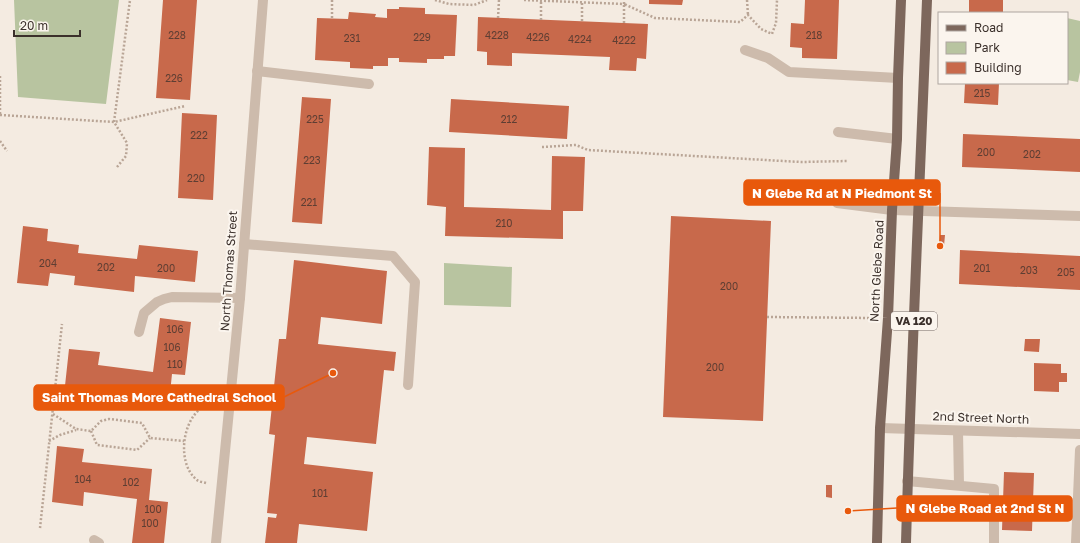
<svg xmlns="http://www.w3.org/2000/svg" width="1080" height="543" font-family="'Golos Text',sans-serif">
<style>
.green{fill:#b8c4a0}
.building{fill:#c8694b}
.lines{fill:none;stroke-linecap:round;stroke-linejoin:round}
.path{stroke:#b9a596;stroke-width:2.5;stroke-dasharray:2 2;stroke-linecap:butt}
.service{stroke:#cdbbac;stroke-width:10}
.minor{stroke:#cdbbac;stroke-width:10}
.primary{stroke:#7d675c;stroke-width:10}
.labels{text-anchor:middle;stroke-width:4;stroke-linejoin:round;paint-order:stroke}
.number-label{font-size:10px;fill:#5e3e33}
.shield{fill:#fbf5ee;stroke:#756b66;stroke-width:1}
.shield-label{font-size:11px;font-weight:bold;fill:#3b302b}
.street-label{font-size:12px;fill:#3b302b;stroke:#fbf5ee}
.leader{fill:none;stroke:#e8590c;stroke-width:1.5}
.callout-dot{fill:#e8590c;stroke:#fbf5ee;stroke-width:1.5}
.callout{fill:#e8590c;stroke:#e8590c;stroke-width:1.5}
.callout-label{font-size:13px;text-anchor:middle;font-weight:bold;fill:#fff}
</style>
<rect width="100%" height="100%" fill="#f4ebe1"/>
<!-- green -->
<path class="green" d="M 14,0 L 119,0 L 106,104 L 18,97 Z
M 1067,18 L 1080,21 L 1080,72 L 1078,82 L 1067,80 Z
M 444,263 L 512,267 L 511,307 L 444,305 Z"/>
<!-- building -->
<path class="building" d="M 163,0 L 197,0 L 190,100 L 156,98 Z
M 649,0 L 683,0 L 682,5 L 649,4 Z
M 805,0 L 839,0 L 837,59 L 802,58 L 802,48 L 790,47 L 791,23 L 804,24 Z
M 969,0 L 1003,0 L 1003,13 L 969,13 Z
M 399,7 L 425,8 L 425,14 L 457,15 L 455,56 L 444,56 L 444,59 L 427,59 L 427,63 L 399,62 L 399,58 L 388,58 L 388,66 L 373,66 L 373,69 L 350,68 L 350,62 L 315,60 L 317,18 L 348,19 L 349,12 L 376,14 L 375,17 L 387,18 L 387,9 L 399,9 Z
M 478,17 L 648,24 L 646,59 L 637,58 L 636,71 L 609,70 L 610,57 L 512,53 L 512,66 L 487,65 L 487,52 L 477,51 Z
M 965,83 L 999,83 L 998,105 L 964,103 Z
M 302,97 L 331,99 L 322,224 L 292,222 Z
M 451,99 L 569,106 L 567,139 L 449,132 Z
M 182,113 L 217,115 L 213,200 L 178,198 Z
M 963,134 L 1080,139 L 1080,172 L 962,167 Z
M 429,147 L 465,148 L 464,207 L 551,210 L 552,156 L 585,157 L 583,211 L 563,211 L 563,239 L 445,236 L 446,207 L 427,205 Z
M 671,216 L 771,221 L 763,421 L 663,417 Z
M 23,226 L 48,229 L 47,241 L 79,245 L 78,253 L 137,259 L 139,245 L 198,251 L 195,282 L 135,276 L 134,292 L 74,285 L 75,276 L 50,273 L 48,286 L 17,283 Z
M 940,235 L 945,235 L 944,246 L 939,246 Z
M 960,250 L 1080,256 L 1080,290 L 959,284 Z
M 294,260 L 387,271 L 382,324 L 321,317 L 318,344 L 396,352 L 394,371 L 384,370 L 376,444 L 307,437 L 304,464 L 373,472 L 367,531 L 299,524 L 297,543 L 265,543 L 268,517 L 276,518 L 277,514 L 267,513 L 275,435 L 269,434 L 279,339 L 286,339 Z
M 160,318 L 191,322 L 185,375 L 172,374 L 169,403 L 90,394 L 89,407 L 63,404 L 69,349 L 100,352 L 98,365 L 153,372 Z
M 1025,339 L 1040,339 L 1039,352 L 1024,351 Z
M 1034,363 L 1061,364 L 1061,373 L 1067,373 L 1067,382 L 1059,382 L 1059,392 L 1034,391 Z
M 57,446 L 84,449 L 82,462 L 152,469 L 149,500 L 168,502 L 164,543 L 132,543 L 137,499 L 84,492 L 83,506 L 52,502 Z
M 1004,472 L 1034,473 L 1032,531 L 1002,530 Z
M 826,485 L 832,485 L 832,498 L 826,497 Z"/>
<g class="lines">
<!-- path -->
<path class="path" d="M 332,0 L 332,18
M 435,0 L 449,4 L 474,5 L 487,0
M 524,0 L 624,4 L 624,0
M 747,0 L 748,15
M 498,18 L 499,0
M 541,20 L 541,0
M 582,21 L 582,2
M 624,23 L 624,4 L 655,18 L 740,22 L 748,15 L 761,29 L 772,34 L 776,23 L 777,0
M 0,76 L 0,115
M 0,115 L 114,122 L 185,106
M 0,141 L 7,151
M 542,147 L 576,145 L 588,150 L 801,162 L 847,161
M 117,167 L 126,156 L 127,143 L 114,122 L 130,0
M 767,317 L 873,318
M 53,414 L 76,429 L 91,431 L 101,421 L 109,419 L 142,423 L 150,438 L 184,441
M 91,431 L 97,445 L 137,450 L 150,438
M 49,441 L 60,435 L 76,430
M 206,483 C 203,482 199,482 197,480 C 174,462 183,408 213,403
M 40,528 L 62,324"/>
<!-- service -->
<path class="service" d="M 745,50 L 768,58 L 789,72 L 898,78
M 257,71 L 369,84
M 838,132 L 897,139
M 837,203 L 892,210
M 244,244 L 393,256 L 415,282 L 408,385
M 139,332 L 144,313 L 157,302 L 164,299 L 172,297 L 240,298
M 958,431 L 959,485
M 907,481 L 994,489 L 994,543
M 94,540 L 99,543
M 1076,543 L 1080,450"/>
<!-- minor -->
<path class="minor" d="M 892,210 L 1080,216
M 880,428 L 1080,434
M 216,543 L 240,298 L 263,0"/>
<!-- primary -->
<path class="primary" d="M 877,543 L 880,428 L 888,318 L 892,210 L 897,139 L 898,78 L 901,0
M 906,543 C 911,362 920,181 927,0"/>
</g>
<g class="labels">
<!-- number labels -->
<g class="number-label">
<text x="177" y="39">228</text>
<text x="497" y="39">4228</text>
<text x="814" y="39">218</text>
<text x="422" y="41">229</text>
<text x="538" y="41">4226</text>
<text x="352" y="42">231</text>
<text x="580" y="43">4224</text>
<text x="624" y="44">4222</text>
<text x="174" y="82">226</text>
<text x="982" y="97">215</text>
<text x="315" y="123">225</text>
<text x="509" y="123">212</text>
<text x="199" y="139">222</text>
<text x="986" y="156">200</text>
<text x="1032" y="158">202</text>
<text x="312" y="164">223</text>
<text x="196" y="182">220</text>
<text x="309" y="206">221</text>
<text x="504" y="227">210</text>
<text x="48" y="267">204</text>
<text x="106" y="271">202</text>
<text x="166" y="272">200</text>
<text x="982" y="272">201</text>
<text x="1029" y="274">203</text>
<text x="1066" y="276">205</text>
<text x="729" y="290">200</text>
<text x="175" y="333">106</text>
<text x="172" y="351">106</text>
<text x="175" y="368">110</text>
<text x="715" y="371">200</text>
<text x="83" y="483">104</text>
<text x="131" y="486">102</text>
<text x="320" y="497">101</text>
<text x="153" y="513">100</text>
<text x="150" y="527">100</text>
</g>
<!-- shield labels -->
<rect class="shield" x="891" y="312" width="46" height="18" rx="3"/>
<g class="shield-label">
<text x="914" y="325">VA 120</text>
</g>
<!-- street labels -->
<g class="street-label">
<text transform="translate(229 271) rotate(-86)" y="4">North Thomas Street</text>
<text transform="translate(877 271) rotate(-87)" y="4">North Glebe Road</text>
<text transform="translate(981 418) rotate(2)" y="4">2nd Street North</text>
</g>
</g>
<!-- callouts -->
<path class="leader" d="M940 246L940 193M333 373L284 397M848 511L897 508"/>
<g class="callout-dot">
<circle cx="940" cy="246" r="4"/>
<circle cx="333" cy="373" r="4"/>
<circle cx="848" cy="511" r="4"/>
</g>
<g class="callout">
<rect x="744" y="180" width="196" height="25" rx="4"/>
<rect x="34" y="385" width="250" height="25" rx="4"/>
<rect x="897" y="496" width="175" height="25" rx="4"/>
</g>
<g class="callout-label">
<text x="842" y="198">N Glebe Rd at N Piedmont St</text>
<text x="159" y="402">Saint Thomas More Cathedral School</text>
<text x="985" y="513">N Glebe Road at 2nd St N</text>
</g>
<!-- legend -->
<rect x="938" y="12" width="130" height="72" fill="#fbf5ee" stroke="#aea6a0"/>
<rect x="946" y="25" width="20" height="6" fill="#7d675c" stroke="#aea6a0"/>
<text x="974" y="32" font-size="12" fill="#3b302b">Road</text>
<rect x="946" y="42" width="20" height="12" fill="#b8c4a0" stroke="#aea6a0"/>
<text x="974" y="52" font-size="12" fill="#3b302b">Park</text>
<rect x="946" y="62" width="20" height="12" fill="#c8694b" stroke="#aea6a0"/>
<text x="974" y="72" font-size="12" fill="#3b302b">Building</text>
<!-- scale -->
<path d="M14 30v6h66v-6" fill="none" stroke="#3b302b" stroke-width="2"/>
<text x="20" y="30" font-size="12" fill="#3b302b" stroke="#fbf5ee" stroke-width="3" paint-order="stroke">20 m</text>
</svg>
